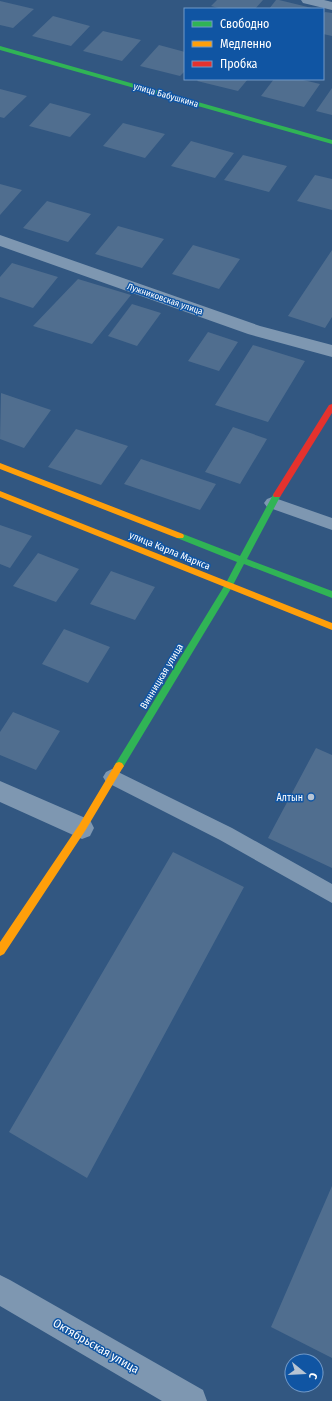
<svg xmlns="http://www.w3.org/2000/svg" width="332" height="1401" font-family="'Fira Sans Condensed',sans-serif">
<style>
.building{fill:#506e8f}
.lines{fill:none;stroke-linecap:round;stroke-linejoin:round}
.lane{fill:#7e97b1;fill-rule:evenodd}
.street{fill:#7e97b1;fill-rule:evenodd}
.fast{fill:#30b455;fill-rule:evenodd}
.slow{fill:#ff9f0a;fill-rule:evenodd}
.jam{fill:#e5322d;fill-rule:evenodd}
.poi-dot{fill:#b7c4d3;stroke:#1055a3;stroke-width:1.5}
.labels{text-anchor:middle;stroke-width:3;stroke-linejoin:round;paint-order:stroke}
.far-street-label{font-size:9px;fill:#fff;stroke:#1055a3}
.street-label{font-size:10px;fill:#fff;stroke:#1055a3}
.poi-label{font-size:10px;fill:#fff;stroke:#1055a3;text-anchor:end}
.near-street-label{font-size:12px;fill:#fff;stroke:#1055a3}
</style>
<rect width="100%" height="100%" fill="#325781"/>
<!-- building -->
<path class="building" d="M 217,0 L 263,0 L 255,9 L 222,9 L 211,6 Z
M 276,0 L 279,0 L 316,9 L 269,9 Z
M 0,1 L 34,9 L 13,28 L 0,25 Z
M 325,12 L 332,13 L 332,36 L 323,34 L 323,14 Z
M 53,16 L 90,26 L 71,46 L 32,36 Z
M 103,31 L 141,40 L 122,61 L 83,51 Z
M 159,45 L 185,52 L 185,71 L 180,76 L 140,66 Z
M 199,79 L 248,79 L 238,91 L 197,81 Z
M 274,79 L 299,79 L 320,84 L 304,107 L 261,96 Z
M 332,88 L 332,115 L 316,111 Z
M 0,89 L 27,96 L 4,118 L 0,117 Z
M 50,103 L 91,114 L 70,137 L 29,126 Z
M 123,123 L 165,134 L 145,158 L 103,146 Z
M 191,141 L 234,153 L 215,178 L 171,166 Z
M 243,155 L 287,166 L 269,192 L 224,180 Z
M 315,175 L 332,179 L 332,210 L 297,201 Z
M 0,184 L 22,190 L 0,215 Z
M 47,201 L 91,214 L 68,242 L 23,228 Z
M 118,226 L 164,239 L 142,268 L 95,254 Z
M 193,245 L 240,259 L 219,289 L 172,274 Z
M 332,250 L 332,317 L 325,328 L 288,316 Z
M 12,263 L 58,277 L 33,308 L 0,297 L 0,277 Z
M 78,279 L 131,295 L 92,344 L 33,326 Z
M 132,304 L 161,313 L 137,346 L 108,336 Z
M 208,332 L 238,342 L 219,371 L 188,361 Z
M 253,345 L 305,361 L 268,422 L 215,405 Z
M 1,393 L 51,410 L 24,448 L 0,439 Z
M 233,427 L 267,439 L 240,484 L 205,472 Z
M 76,429 L 128,446 L 101,485 L 48,467 Z
M 141,459 L 216,484 L 200,510 L 124,484 Z
M 0,525 L 32,536 L 10,568 L 0,564 Z
M 38,553 L 79,569 L 56,602 L 13,586 Z
M 111,571 L 155,587 L 135,620 L 90,604 Z
M 64,629 L 110,647 L 88,683 L 42,664 Z
M 13,712 L 60,731 L 36,770 L 0,755 L 0,732 Z
M 316,748 L 332,755 L 332,868 L 268,838 Z
M 173,852 L 244,887 L 87,1178 L 9,1132 Z
M 332,1186 L 332,1358 L 271,1327 Z"/>
<g class="lines">
<!-- lane -->
<path class="lane" d="M 272,497 L 332,518 L 332,530 L 267,507 L 264,503 L 267,499 Z
M 112,769 L 232,828 L 332,884 L 332,903 L 220,840 L 106,782 L 103,777 L 106,772 Z"/>
<!-- street -->
<path class="street" d="M 301,0 L 324,0 L 332,2 L 332,10 L 303,3 Z
M 0,235 L 260,326 L 332,345 L 332,357 L 248,334 L 0,246 Z
M 0,781 L 90,820 L 94,828 L 90,836 L 82,839 L 0,802 Z
M 0,1275 L 10,1280 L 203,1390 L 207,1401 L 162,1401 L 0,1306 Z"/>
<!-- fast -->
<path class="fast" d="M 0,46 L 332,140 L 332,144 L 0,50 Z
M 277,492 L 281,495 L 247,559 L 332,591 L 332,598 L 244,564 L 232,587 L 122,769 L 119,770 L 116,769 L 114,766 L 116,763 L 226,583 L 237,562 L 177,538 L 176,536 L 177,534 L 183,534 L 240,556 L 274,493 Z"/>
<!-- slow -->
<path class="slow" d="M 0,463 L 183,534 L 184,536 L 183,538 L 177,538 L 0,469 Z
M 0,491 L 332,623 L 332,630 L 0,497 Z
M 119,762 L 122,763 L 124,766 L 122,769 L 85,831 L 4,954 L 0,956 L 0,942 L 79,825 L 116,763 Z"/>
<!-- jam -->
<path class="jam" d="M 332,404 L 332,413 L 280,497 L 274,497 L 273,495 L 274,493 L 329,405 Z"/>
</g>
<!-- markers -->
<circle class="poi-dot" cx="311" cy="797" r="4"/>
<g class="labels">
<!-- far-street labels -->
<g class="far-street-label">
<text transform="translate(166 95) rotate(16)" y="3">улица Бабушкина</text>
<text transform="translate(165 299) rotate(19)" y="3">Лужниковская улица</text>
</g>
<!-- street labels -->
<g class="street-label">
<text transform="translate(170 550) rotate(22)" y="4">улица Карла Маркса</text>
<text transform="translate(161 676) rotate(-59)" y="4">Винницкая улица</text>
</g>
<!-- poi labels -->
<g class="poi-label">
<text x="303" y="801">Алтын</text>
</g>
<!-- near-street labels -->
<g class="near-street-label">
<text transform="translate(96 1346) rotate(30)" y="4">Октябрьская улица</text>
</g>
</g>
<!-- legend -->
<rect x="184" y="8" width="140" height="72" fill="#1055a3" stroke="#7099c8"/>
<rect x="192" y="21" width="20" height="6" fill="#30b455" stroke="#7099c8"/>
<text x="220" y="28" font-size="12" fill="#ffffff">Свободно</text>
<rect x="192" y="41" width="20" height="6" fill="#ff9f0a" stroke="#7099c8"/>
<text x="220" y="48" font-size="12" fill="#ffffff">Медленно</text>
<rect x="192" y="61" width="20" height="6" fill="#e5322d" stroke="#7099c8"/>
<text x="220" y="68" font-size="12" fill="#ffffff">Пробка</text>
<!-- north arrow -->
<g transform="translate(304 1373) rotate(108)"><circle r="19" fill="#1055a3" stroke="#7099c8"/>
<path d="M0-3L7 15L0 10L-7 15Z" fill="#b7c4d3"/>
<text y="-6" font-size="11" font-weight="bold" text-anchor="middle" fill="#ffffff">С</text>
</g>
</svg>
